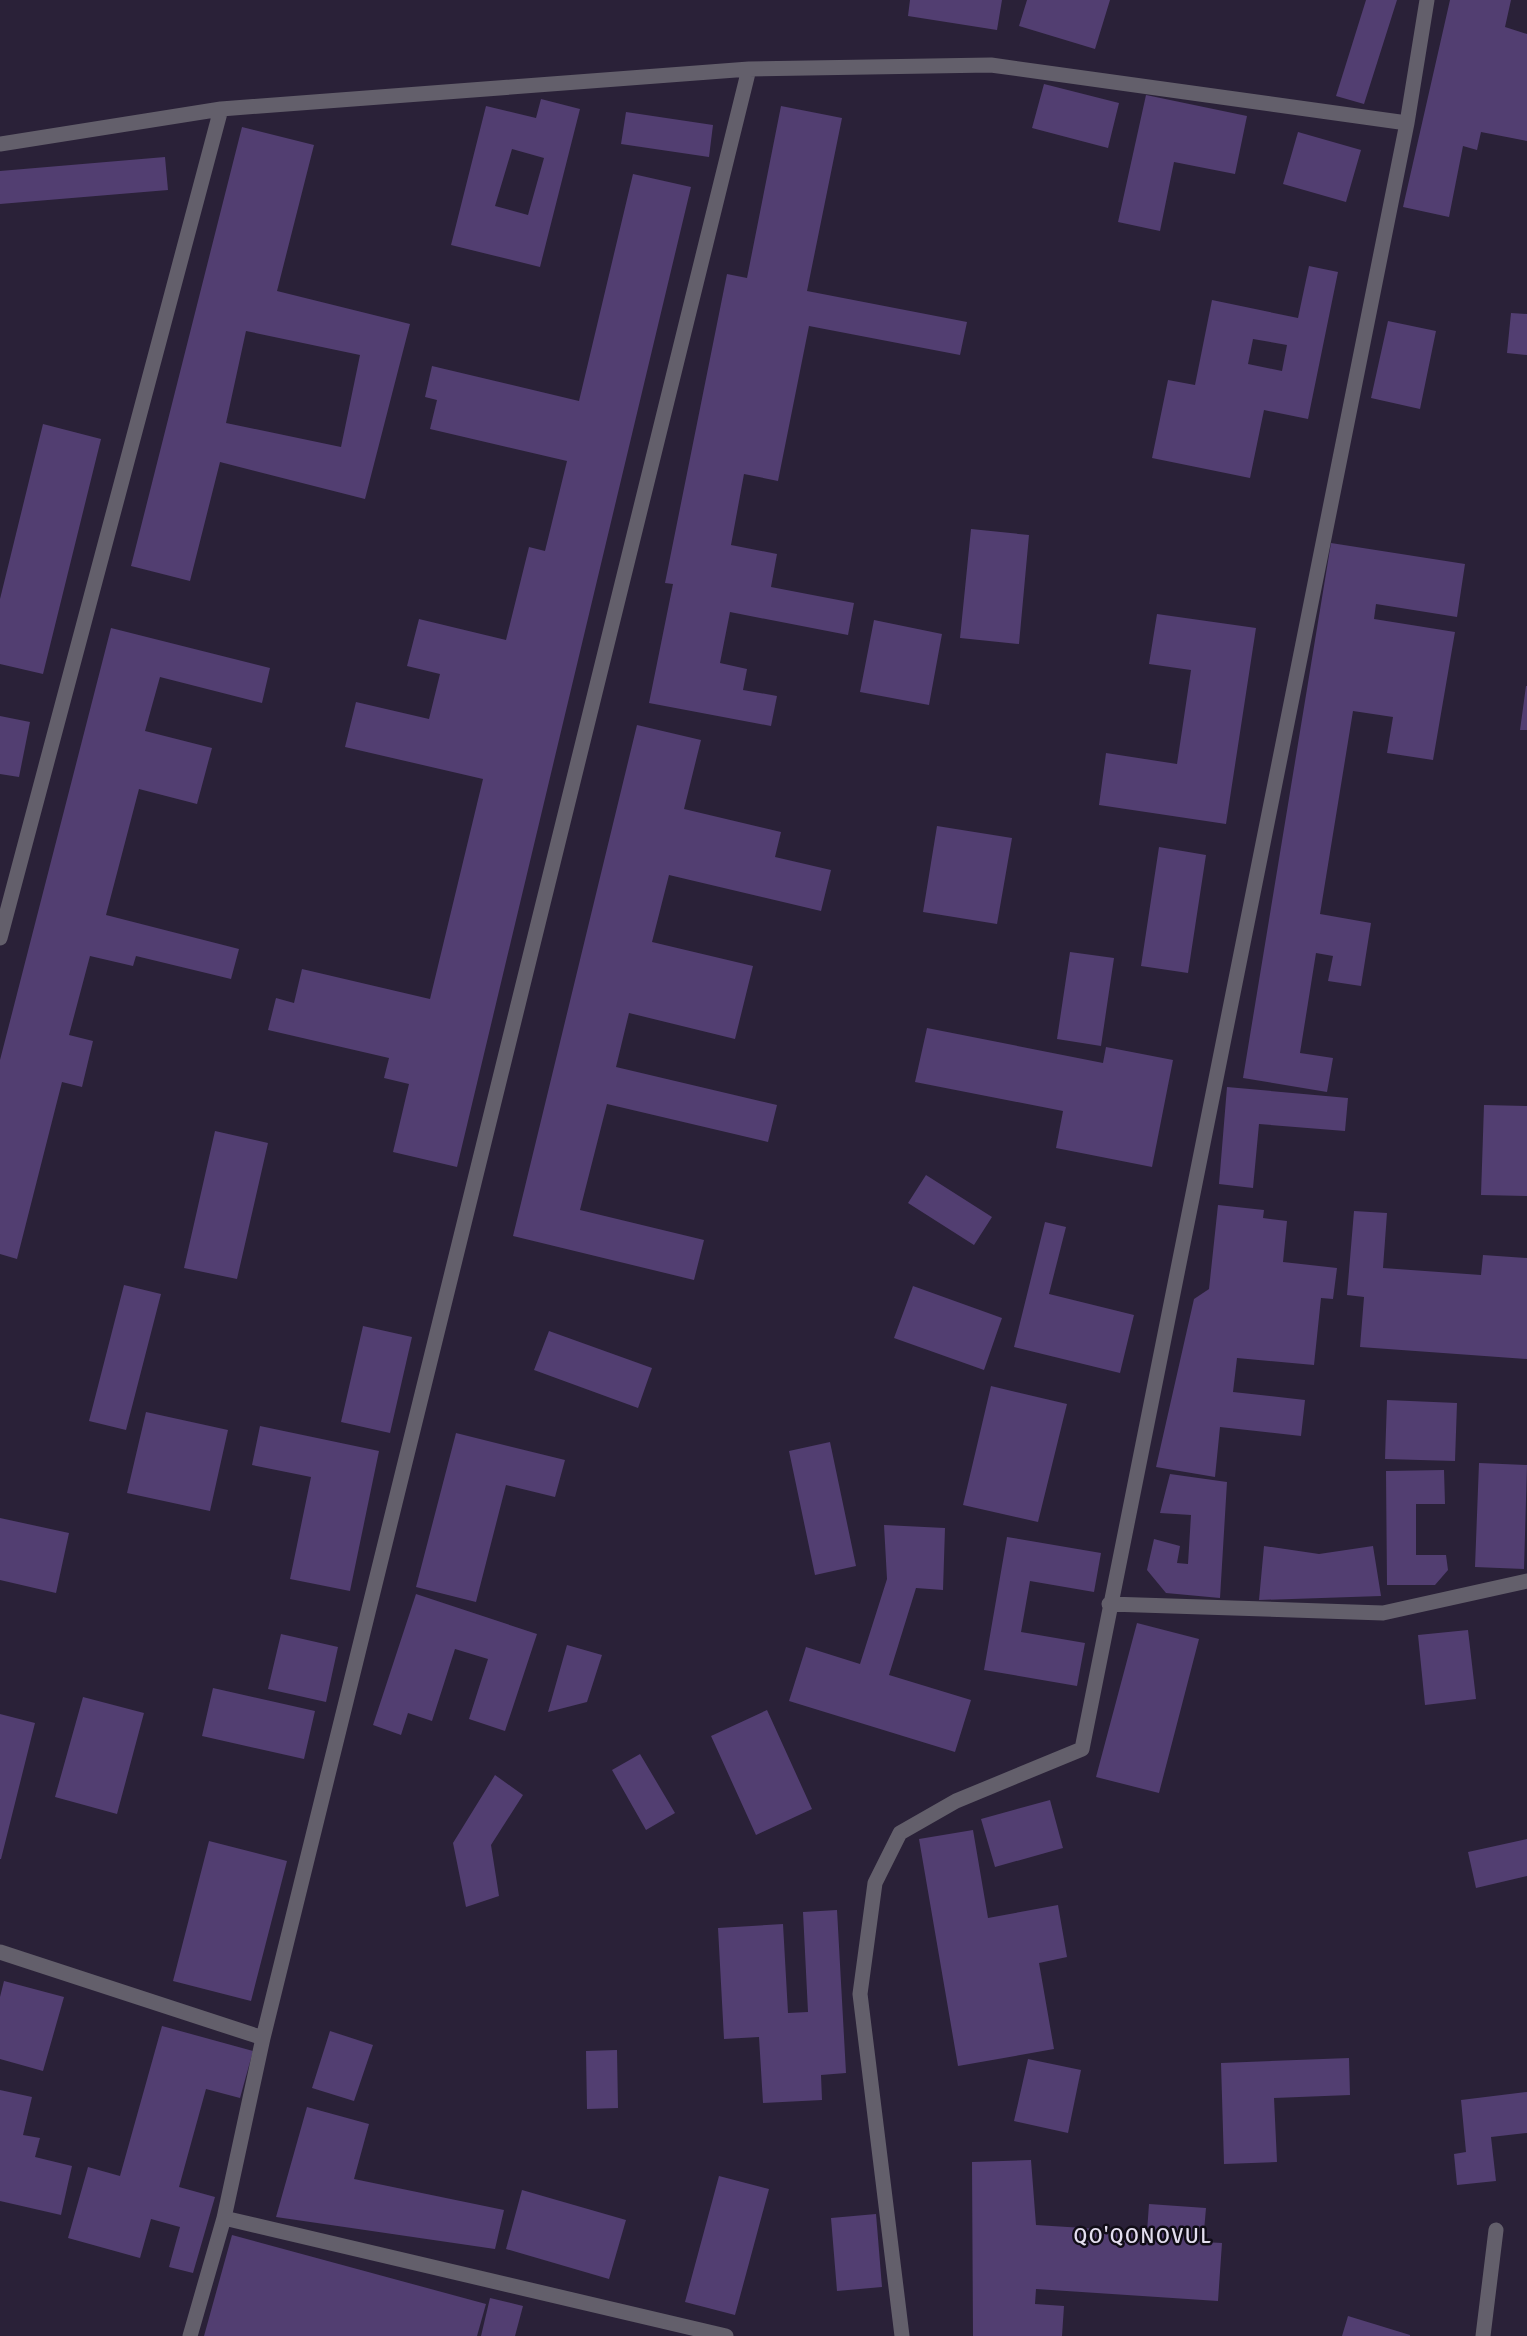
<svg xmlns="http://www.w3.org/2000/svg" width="1527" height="2336" font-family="Signika,sans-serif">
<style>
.building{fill:#523e71;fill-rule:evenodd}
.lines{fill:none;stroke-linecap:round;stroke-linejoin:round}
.service{stroke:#635f6b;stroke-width:15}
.minor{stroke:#635f6b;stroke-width:15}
.labels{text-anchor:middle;stroke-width:5;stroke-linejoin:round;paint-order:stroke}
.quarter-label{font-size:21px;letter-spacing:1.5px;fill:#e4dfef;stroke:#110d17}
</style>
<rect width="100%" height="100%" fill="#2a2138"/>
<!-- building -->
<path class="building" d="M 910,0 L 1002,0 L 997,30 L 908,16 Z
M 1027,0 L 1110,0 L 1095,49 L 1019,26 Z
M 1366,0 L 1397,0 L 1364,104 L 1336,96 Z
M 1450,0 L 1511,0 L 1505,27 L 1527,34 L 1527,141 L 1481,132 L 1477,150 L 1463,146 L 1449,217 L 1403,207 Z
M 1044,84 L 1119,103 L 1108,148 L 1032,128 Z
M 1146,95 L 1247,116 L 1235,174 L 1174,162 L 1160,231 L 1118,222 Z
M 541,99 L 580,109 L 540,267 L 451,245 L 486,106 L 536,118 ZM 512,149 L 544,158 L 528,215 L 495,206 Z
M 781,106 L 842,118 L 807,291 L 967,322 L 960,355 L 809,326 L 778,481 L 744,474 L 731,545 L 777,554 L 771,587 L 854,603 L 848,635 L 730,612 L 720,663 L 747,669 L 743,690 L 777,696 L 771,726 L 649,703 L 673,584 L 665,583 L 727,274 L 747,278 Z
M 626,112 L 713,125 L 709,157 L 621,144 Z
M 242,127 L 314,145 L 277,291 L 410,324 L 365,499 L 220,462 L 190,581 L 131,566 ZM 246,331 L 360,355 L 341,447 L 226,423 Z
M 1298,132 L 1361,150 L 1346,202 L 1283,184 Z
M 165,157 L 168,190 L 0,204 L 0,171 Z
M 633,174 L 691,187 L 457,1167 L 393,1152 L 409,1084 L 384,1078 L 389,1058 L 268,1030 L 276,998 L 294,1003 L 302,969 L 430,999 L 483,779 L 345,747 L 356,702 L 429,719 L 440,674 L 407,666 L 419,619 L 506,640 L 529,547 L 545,551 L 567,461 L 430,429 L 437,400 L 425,397 L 432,366 L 579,401 Z
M 1309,266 L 1338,272 L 1308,419 L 1264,410 L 1250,478 L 1152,458 L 1168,380 L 1195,385 L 1212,300 L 1298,318 ZM 1253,339 L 1287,345 L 1282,371 L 1248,364 Z
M 1511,313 L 1527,314 L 1527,355 L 1507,353 Z
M 1388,321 L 1436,331 L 1420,409 L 1371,398 Z
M 43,424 L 101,439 L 43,674 L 0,664 L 0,599 Z
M 971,529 L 1029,535 L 1019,644 L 960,638 Z
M 1331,543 L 1465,564 L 1457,617 L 1376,604 L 1374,619 L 1455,632 L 1433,760 L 1387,753 L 1393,717 L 1353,711 L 1320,914 L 1371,923 L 1361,986 L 1328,981 L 1333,956 L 1316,953 L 1300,1053 L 1333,1058 L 1327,1092 L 1243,1078 Z
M 1157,614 L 1256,628 L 1226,824 L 1099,805 L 1106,753 L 1177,764 L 1191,670 L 1149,664 Z
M 874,620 L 942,634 L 929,705 L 860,692 Z
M 111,628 L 270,668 L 262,703 L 160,677 L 145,731 L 212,748 L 197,804 L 139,789 L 106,915 L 239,949 L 231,979 L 136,956 L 133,966 L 90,956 L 69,1035 L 93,1041 L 82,1087 L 62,1082 L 17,1259 L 0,1254 L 0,1060 Z
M 1526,686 L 1527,686 L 1527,730 L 1520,730 Z
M 0,716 L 30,722 L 19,777 L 0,774 Z
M 637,725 L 701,740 L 684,809 L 781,832 L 775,857 L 831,870 L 821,911 L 669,875 L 652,942 L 753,966 L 735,1039 L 629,1013 L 616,1067 L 777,1105 L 768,1142 L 607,1104 L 580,1210 L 704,1240 L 694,1280 L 513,1236 Z
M 937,826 L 1012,838 L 997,924 L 923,912 Z
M 1159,847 L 1206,855 L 1188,973 L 1141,966 Z
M 1070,952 L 1114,958 L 1101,1046 L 1057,1039 Z
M 927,1028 L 1103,1063 L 1106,1047 L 1173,1060 L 1152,1167 L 1056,1148 L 1063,1111 L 915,1082 Z
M 1227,1087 L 1348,1098 L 1345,1131 L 1259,1124 L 1253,1188 L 1219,1184 Z
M 1484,1105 L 1527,1106 L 1527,1196 L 1481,1195 Z
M 215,1131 L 268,1143 L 237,1279 L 184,1268 Z
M 926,1175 L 992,1217 L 974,1245 L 908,1203 Z
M 1218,1205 L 1264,1210 L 1263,1218 L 1287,1221 L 1283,1262 L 1337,1268 L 1333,1299 L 1321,1298 L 1314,1365 L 1237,1358 L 1233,1392 L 1305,1400 L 1301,1436 L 1220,1427 L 1215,1477 L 1156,1467 L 1194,1299 L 1209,1289 Z
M 1354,1211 L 1387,1213 L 1383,1268 L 1481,1275 L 1483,1255 L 1527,1258 L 1527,1359 L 1360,1347 L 1364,1297 L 1347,1295 Z
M 1045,1222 L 1066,1227 L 1049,1294 L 1134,1315 L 1120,1373 L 1014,1347 Z
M 124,1285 L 161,1294 L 126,1430 L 89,1421 Z
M 913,1286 L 1002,1318 L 984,1370 L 894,1338 Z
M 363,1326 L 412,1337 L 390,1433 L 341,1422 Z
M 549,1331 L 652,1368 L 638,1408 L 534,1370 Z
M 991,1386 L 1067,1404 L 1038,1522 L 963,1505 Z
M 1387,1400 L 1457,1403 L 1455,1461 L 1385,1459 Z
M 146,1412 L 228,1430 L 210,1511 L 127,1493 Z
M 260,1426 L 379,1451 L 350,1591 L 290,1579 L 311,1477 L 252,1465 Z
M 456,1433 L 565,1460 L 555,1497 L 506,1485 L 476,1602 L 416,1587 Z
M 830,1442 L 856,1566 L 815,1575 L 789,1451 Z
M 1479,1463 L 1527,1465 L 1524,1569 L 1475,1567 Z
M 1444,1470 L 1445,1504 L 1416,1504 L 1416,1555 L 1446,1555 L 1448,1570 L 1435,1585 L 1387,1585 L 1386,1471 Z
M 1170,1474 L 1227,1482 L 1220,1598 L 1166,1593 L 1147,1570 L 1154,1539 L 1180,1546 L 1177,1563 L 1188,1564 L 1191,1515 L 1160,1513 Z
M 0,1518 L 69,1533 L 56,1593 L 0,1580 Z
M 884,1525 L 945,1528 L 943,1590 L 916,1588 L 889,1675 L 971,1700 L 955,1752 L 789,1701 L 806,1647 L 860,1664 L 887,1579 Z
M 1007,1537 L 1101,1553 L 1094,1592 L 1030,1581 L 1021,1632 L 1085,1643 L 1077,1686 L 984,1670 Z
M 1264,1546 L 1319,1554 L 1373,1546 L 1381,1596 L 1259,1600 Z
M 416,1594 L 537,1634 L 505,1731 L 469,1719 L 488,1659 L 455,1649 L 432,1721 L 408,1713 L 401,1735 L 373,1725 Z
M 1137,1623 L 1199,1639 L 1159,1793 L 1096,1777 Z
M 1468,1630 L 1476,1699 L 1425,1705 L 1418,1635 Z
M 281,1634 L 338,1647 L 326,1702 L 268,1689 Z
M 567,1645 L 602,1655 L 587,1702 L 548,1712 Z
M 213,1688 L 315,1711 L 304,1759 L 202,1736 Z
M 83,1697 L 144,1713 L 117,1814 L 55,1797 Z
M 767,1710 L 812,1809 L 756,1835 L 711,1736 Z
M 0,1714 L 35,1723 L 1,1859 L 0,1859 Z
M 640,1754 L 675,1813 L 646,1830 L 612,1770 Z
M 495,1775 L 523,1795 L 491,1845 L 499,1896 L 466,1907 L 453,1843 Z
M 1050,1800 L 1063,1848 L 995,1867 L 981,1819 Z
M 973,1830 L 988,1918 L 1058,1905 L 1067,1957 L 1039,1963 L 1054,2049 L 958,2066 L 919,1839 Z
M 1527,1839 L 1527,1876 L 1476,1888 L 1468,1852 Z
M 209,1841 L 287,1861 L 251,2001 L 173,1981 Z
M 837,1910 L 846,2073 L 821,2075 L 822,2100 L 763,2103 L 759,2037 L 724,2039 L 718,1928 L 783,1924 L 788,2013 L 808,2012 L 803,1912 Z
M 4,1981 L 64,1997 L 43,2071 L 0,2059 L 0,1997 Z
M 162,2026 L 253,2051 L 240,2098 L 206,2089 L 179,2187 L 215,2197 L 193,2273 L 169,2267 L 180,2227 L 151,2219 L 140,2258 L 68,2238 L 88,2167 L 120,2176 Z
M 330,2031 L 373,2045 L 354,2101 L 312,2088 Z
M 617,2050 L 618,2108 L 587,2109 L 586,2051 Z
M 1349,2058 L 1350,2095 L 1274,2098 L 1277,2162 L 1224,2164 L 1221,2063 Z
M 1028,2059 L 1081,2070 L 1068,2133 L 1014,2121 Z
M 0,2090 L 32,2097 L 23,2135 L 40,2138 L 35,2157 L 72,2166 L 61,2215 L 0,2201 Z
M 1527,2092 L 1527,2133 L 1491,2137 L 1496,2181 L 1457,2185 L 1454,2154 L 1466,2152 L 1461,2100 Z
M 307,2107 L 369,2124 L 354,2179 L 504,2210 L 495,2249 L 276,2217 Z
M 1031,2160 L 1036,2225 L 1147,2232 L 1149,2204 L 1206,2208 L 1203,2242 L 1222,2243 L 1218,2301 L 1036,2289 L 1035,2304 L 1064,2306 L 1062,2336 L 973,2336 L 972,2162 Z
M 719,2176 L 769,2189 L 735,2315 L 685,2302 Z
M 522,2190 L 626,2220 L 609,2279 L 506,2249 Z
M 876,2214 L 882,2287 L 837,2291 L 831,2218 Z
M 232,2235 L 486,2304 L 477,2336 L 204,2336 Z
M 490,2298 L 523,2306 L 515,2336 L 481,2336 Z
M 1348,2316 L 1410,2335 L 1410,2336 L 1342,2336 Z"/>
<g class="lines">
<!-- service -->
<path class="service" d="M 1483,2336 L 1496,2230"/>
<!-- minor -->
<path class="minor" d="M 0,144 L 221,109 L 749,69 L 991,65 L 1407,123
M 0,938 L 221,109
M 1109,1604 L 1383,1613 L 1527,1581
M 0,1952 L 263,2038
M 224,2218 L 726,2336
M 190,2336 L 224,2218 L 263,2038 L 749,69
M 902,2336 L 860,1994 L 875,1883 L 900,1833 L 956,1801 L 1082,1749 L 1407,123 L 1427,0"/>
</g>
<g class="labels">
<!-- quarter labels -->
<g class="quarter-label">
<text x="1143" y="2243">QO'QONOVUL</text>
</g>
</g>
</svg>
